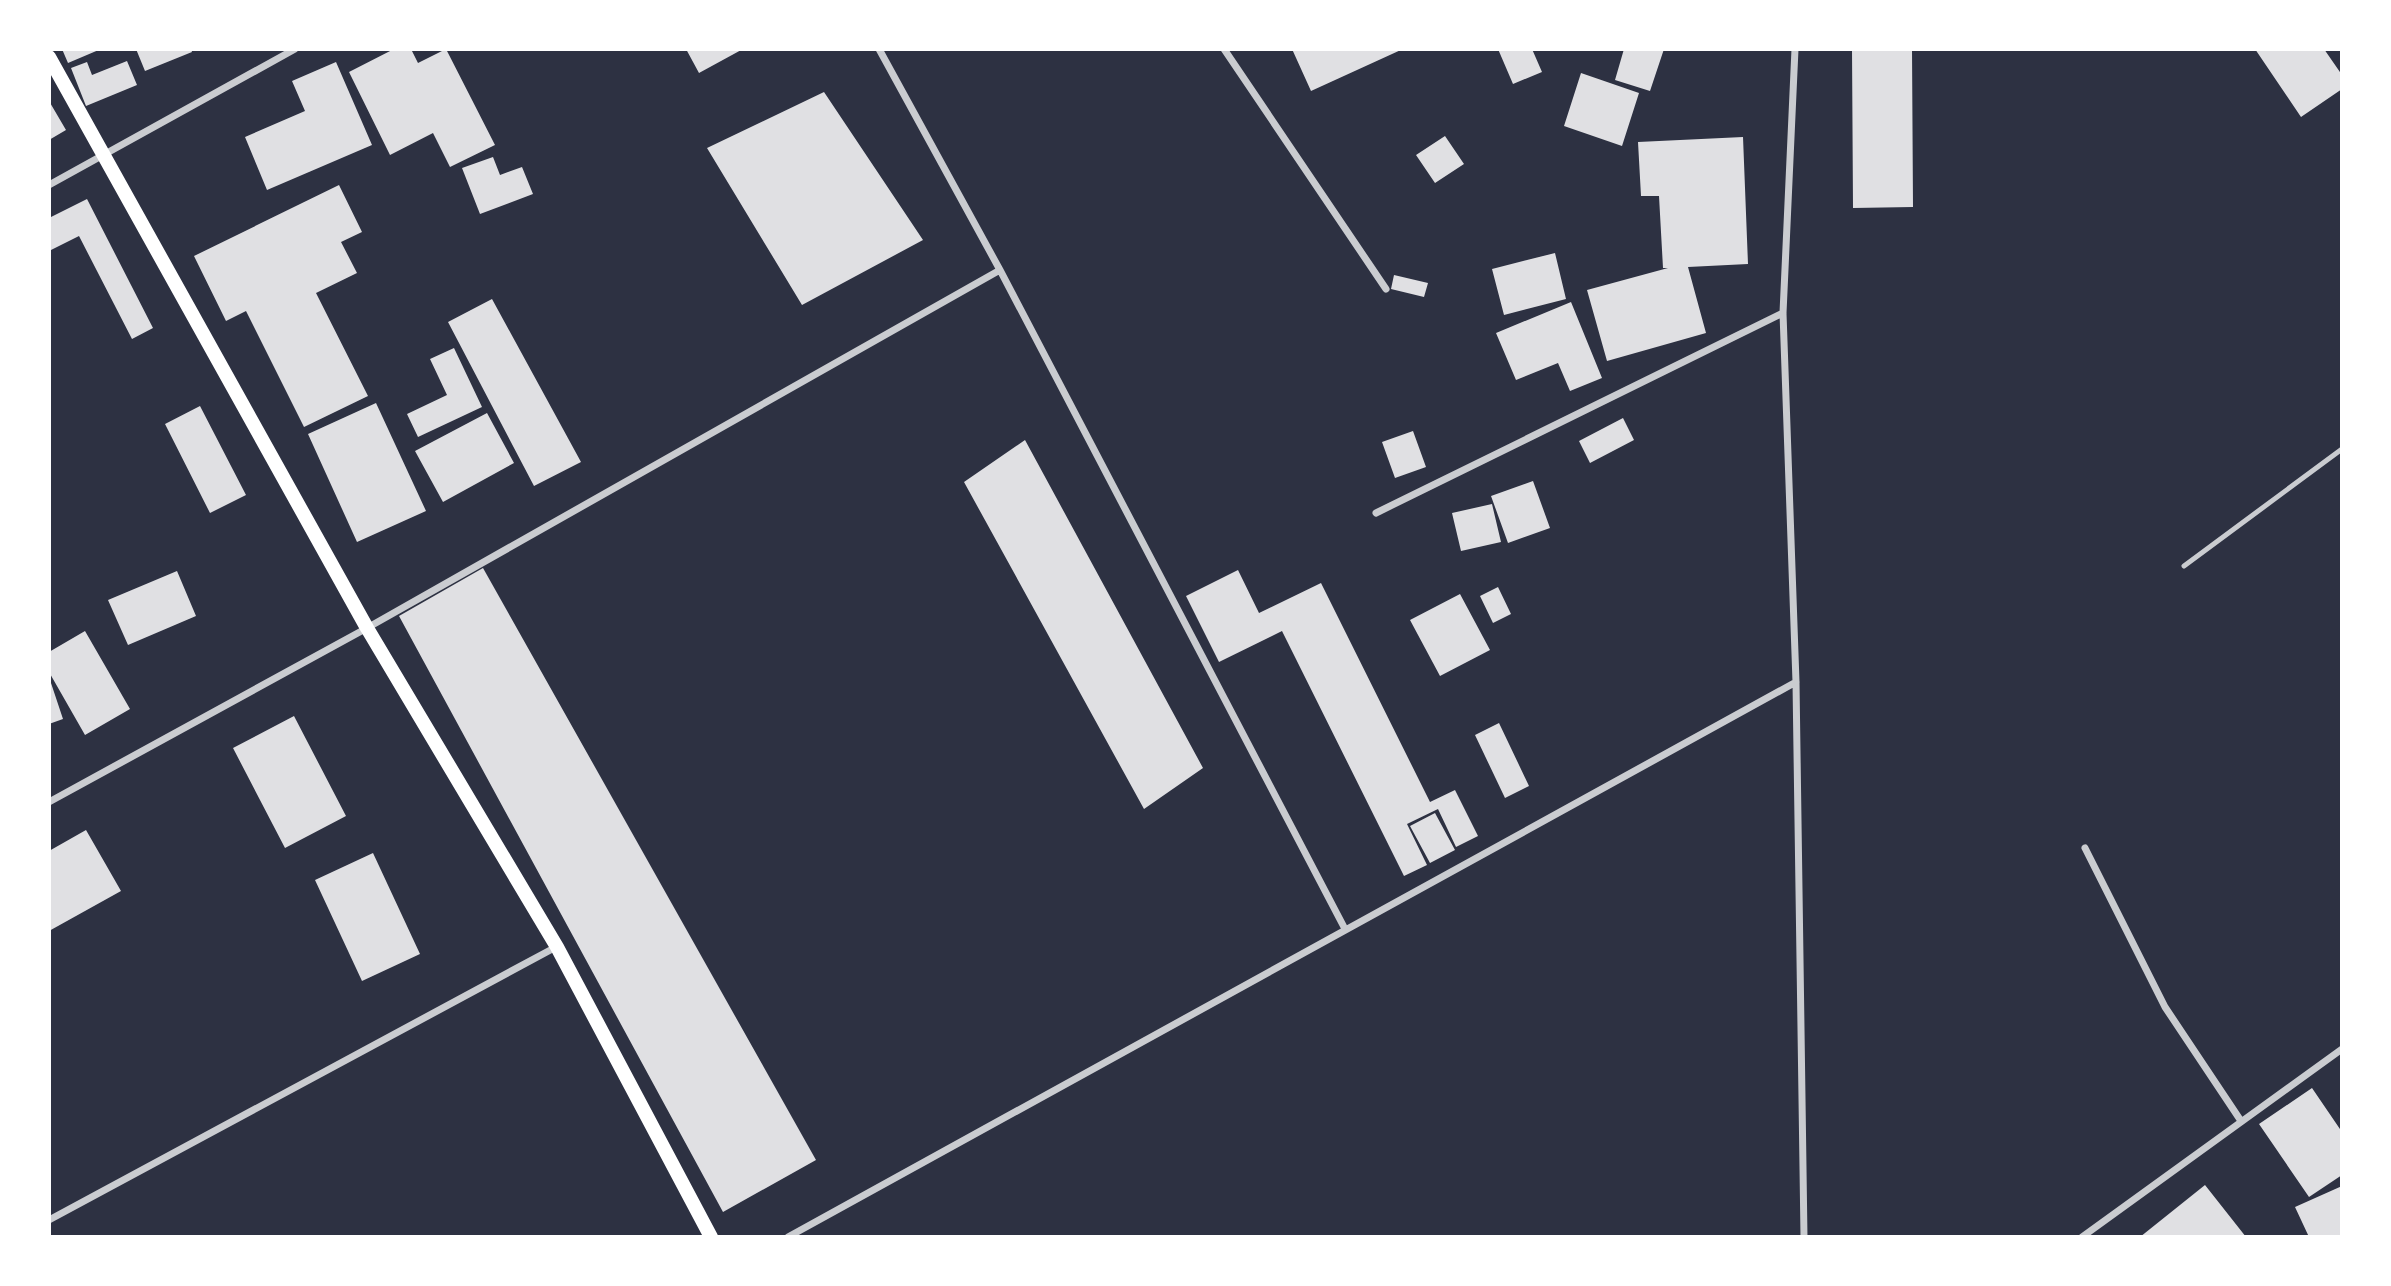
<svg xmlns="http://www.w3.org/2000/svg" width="2391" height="1286" font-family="'PT Sans Narrow',sans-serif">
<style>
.building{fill:#e0e0e3}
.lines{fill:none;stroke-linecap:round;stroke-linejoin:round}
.service{stroke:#caccd0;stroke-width:5}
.minor{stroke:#caccd0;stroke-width:7}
.secondary{stroke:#fff;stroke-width:14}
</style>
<rect width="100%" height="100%" fill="#2d3142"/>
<!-- building -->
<path class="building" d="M 62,49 L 101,49 L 68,63 Z
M 136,49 L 191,49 L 192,52 L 145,71 Z
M 394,49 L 411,49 L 418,63 L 446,49 L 495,145 L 450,167 L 433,133 L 390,155 L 349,72 Z
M 686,49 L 743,49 L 699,73 Z
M 1292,49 L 1403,49 L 1311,91 Z
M 1498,49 L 1532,49 L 1542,72 L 1513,84 Z
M 1624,49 L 1664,49 L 1650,91 L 1615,80 Z
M 1852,49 L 1912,49 L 1913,207 L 1853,208 Z
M 2255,49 L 2324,49 L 2342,75 L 2342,89 L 2301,117 Z
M 127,61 L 137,85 L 86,106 L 71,68 L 87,62 L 92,75 Z
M 336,62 L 372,145 L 267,190 L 245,137 L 305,111 L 292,81 Z
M 1581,73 L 1639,93 L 1622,146 L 1564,126 Z
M 824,92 L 923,240 L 802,305 L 707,148 Z
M 49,101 L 66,130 L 49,140 Z
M 1445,136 L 1464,164 L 1435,183 L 1416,155 Z
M 1743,137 L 1748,264 L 1688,267 L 1706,333 L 1607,361 L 1587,290 L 1668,268 L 1663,268 L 1659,196 L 1641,196 L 1638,142 Z
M 493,157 L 500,175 L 522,167 L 533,194 L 480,214 L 462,168 Z
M 339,185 L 362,232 L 341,242 L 357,273 L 316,293 L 368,396 L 304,427 L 246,311 L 226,321 L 194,256 Z
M 87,199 L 153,328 L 132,339 L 79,236 L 49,251 L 49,218 Z
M 1555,253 L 1566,299 L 1504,315 L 1492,269 Z
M 1394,275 L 1428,283 L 1424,297 L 1391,289 Z
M 492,299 L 581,462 L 534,486 L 448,322 Z
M 1571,302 L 1602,378 L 1570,391 L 1558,363 L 1516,380 L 1496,333 Z
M 454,348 L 482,407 L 418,437 L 407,414 L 447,395 L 430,359 Z
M 376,403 L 426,511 L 357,542 L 308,434 Z
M 200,406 L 246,495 L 210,513 L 165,424 Z
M 487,413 L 514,463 L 443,502 L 415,451 Z
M 1623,418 L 1634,440 L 1590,463 L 1579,441 Z
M 1413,431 L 1426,467 L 1395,478 L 1382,442 Z
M 1025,440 L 1203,768 L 1144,809 L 964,482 Z
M 1533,481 L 1550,528 L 1508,543 L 1491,496 Z
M 1492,504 L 1501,542 L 1461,551 L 1452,513 Z
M 483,568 L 816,1160 L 723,1212 L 399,616 Z
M 1238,570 L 1259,613 L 1321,583 L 1430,802 L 1455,790 L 1478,836 L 1456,847 L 1438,809 L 1407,824 L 1427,865 L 1404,876 L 1282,631 L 1219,662 L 1186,596 Z
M 177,571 L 196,616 L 128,645 L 108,600 Z
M 1498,587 L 1511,614 L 1493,623 L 1480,596 Z
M 1460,594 L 1490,650 L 1440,676 L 1410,620 Z
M 85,631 L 130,709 L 85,735 L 49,672 L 49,652 Z
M 49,677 L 63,719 L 49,724 Z
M 294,716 L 346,816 L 285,848 L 233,748 Z
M 1499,723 L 1529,786 L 1505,798 L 1475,735 Z
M 1435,813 L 1455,850 L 1430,863 L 1410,826 Z
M 86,830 L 121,891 L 49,931 L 49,851 Z
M 373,853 L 420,954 L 362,981 L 315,880 Z
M 2312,1088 L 2342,1132 L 2342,1175 L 2309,1197 L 2259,1124 Z
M 2205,1185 L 2246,1237 L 2140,1237 Z
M 2342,1186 L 2342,1237 L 2309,1237 L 2295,1207 Z"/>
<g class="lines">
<!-- service -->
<path class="service" d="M 2184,566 L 2342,449"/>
<!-- minor -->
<path class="minor" d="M 879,49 L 1000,270 L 1345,929
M 1224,49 L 1386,289
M 1795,49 L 1783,313 L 1796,682 L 1804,1237
M 49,185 L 295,49
M 1376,513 L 1783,313
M 49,802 L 367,628 L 1000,270
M 2085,848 L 2165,1007 L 2241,1121
M 49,1220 L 556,947
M 788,1237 L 1796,682
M 2082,1237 L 2342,1049"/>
<!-- secondary -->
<path class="secondary" d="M 49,57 L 367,628 L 557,947 L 711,1237"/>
</g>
<!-- border -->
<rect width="2391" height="1286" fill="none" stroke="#ffffff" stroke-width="102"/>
</svg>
